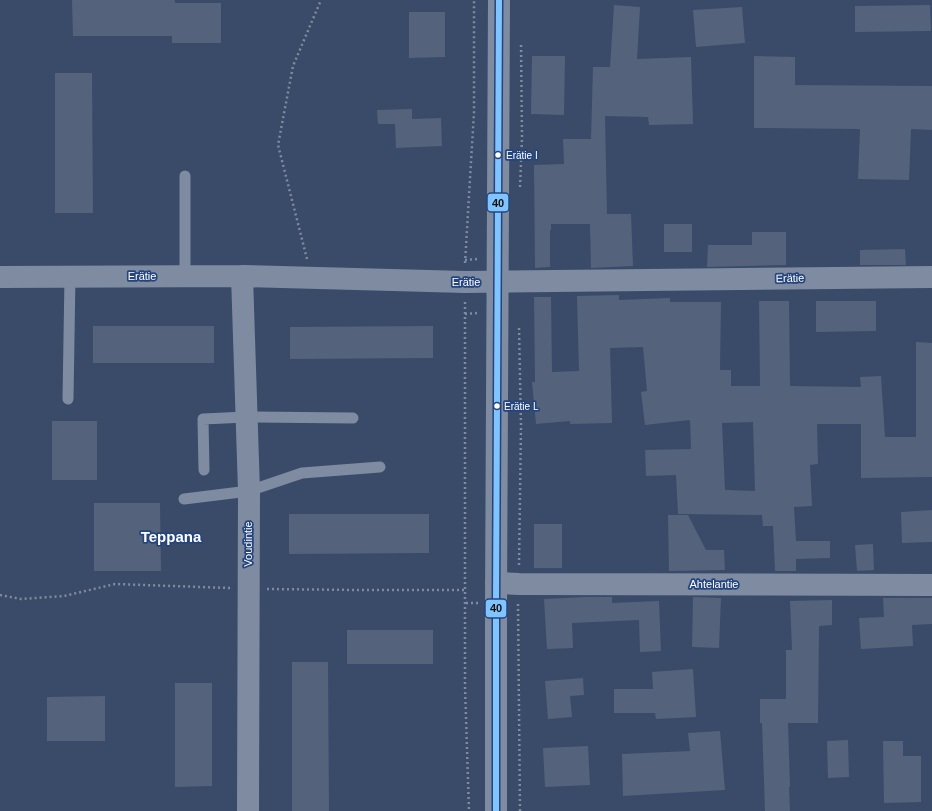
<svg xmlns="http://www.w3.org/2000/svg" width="932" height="811" font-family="Helvetica,sans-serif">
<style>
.building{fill:#54637b;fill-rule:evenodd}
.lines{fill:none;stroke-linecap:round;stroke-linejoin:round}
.path{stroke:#7e8ba0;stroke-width:2.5;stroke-dasharray:2 3;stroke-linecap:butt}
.service{stroke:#7e8ba0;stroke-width:11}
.minor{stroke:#7e8ba0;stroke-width:22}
.tertiary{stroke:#7e8ba0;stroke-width:22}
.bus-1-casing{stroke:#25457d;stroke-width:9}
.bus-1{stroke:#80c4ff;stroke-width:6}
.bus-dot{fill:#fff;stroke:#25457d;stroke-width:1.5}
.labels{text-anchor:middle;stroke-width:3.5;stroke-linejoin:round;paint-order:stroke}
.bus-label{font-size:10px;fill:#fff;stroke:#25457d;text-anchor:start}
.street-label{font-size:11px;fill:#fff;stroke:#25457d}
.district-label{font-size:15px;font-weight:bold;fill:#fff;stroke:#25457d}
.line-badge{stroke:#25457d;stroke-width:1.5}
.pale-badge-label{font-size:11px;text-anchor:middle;font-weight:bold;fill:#111}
</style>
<rect width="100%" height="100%" fill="#394b69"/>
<!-- building -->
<path class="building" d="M 72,0 L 175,0 L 175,3 L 221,3 L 221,43 L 172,43 L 172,36 L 73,36 Z
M 614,5 L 640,7 L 637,59 L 691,57 L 693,124 L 649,125 L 648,117 L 605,116 L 607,214 L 631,214 L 633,266 L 591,268 L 590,224 L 551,224 L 551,230 L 550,230 L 550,267 L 535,268 L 534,165 L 564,164 L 563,139 L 591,139 L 593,67 L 610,67 Z
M 930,5 L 931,31 L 855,32 L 855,6 Z
M 742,7 L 745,43 L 696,47 L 693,10 Z
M 409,12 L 445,12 L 445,57 L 409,58 Z
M 532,56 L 565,56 L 564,115 L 531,114 Z
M 754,56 L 795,57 L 795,85 L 932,86 L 932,130 L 911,129 L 909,180 L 858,179 L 860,129 L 754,128 Z
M 55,73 L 92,73 L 93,213 L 55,213 Z
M 412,109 L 412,119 L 441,118 L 442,146 L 396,148 L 395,124 L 378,124 L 377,110 Z
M 664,224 L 692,224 L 692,252 L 664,252 Z
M 752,232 L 786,232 L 786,265 L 707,267 L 708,245 L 752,245 Z
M 905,249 L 906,265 L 860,265 L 860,250 Z
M 619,295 L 619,300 L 670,298 L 670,302 L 721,302 L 720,370 L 731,370 L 731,386 L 760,386 L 759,301 L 789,301 L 790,386 L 861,387 L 860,377 L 881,376 L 885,437 L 916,437 L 916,342 L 932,343 L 932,477 L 861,478 L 861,424 L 817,424 L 818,464 L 810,465 L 812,506 L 794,507 L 796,541 L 830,541 L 830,558 L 796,559 L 796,571 L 775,571 L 773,526 L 763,526 L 762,515 L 678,514 L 676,475 L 646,476 L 645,450 L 691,449 L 690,420 L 645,425 L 641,392 L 647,391 L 643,347 L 610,348 L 612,423 L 570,424 L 570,421 L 536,424 L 532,382 L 535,382 L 534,297 L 551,297 L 552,372 L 579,371 L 577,296 ZM 753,422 L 755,491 L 725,490 L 722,423 Z
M 816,301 L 876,301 L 876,331 L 816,332 Z
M 93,326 L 214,326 L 214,363 L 93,363 Z
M 433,326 L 433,358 L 290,359 L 290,327 Z
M 52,421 L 97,421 L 97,480 L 52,480 Z
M 94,503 L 160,503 L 161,571 L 94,571 Z
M 932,510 L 932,542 L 902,543 L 901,512 Z
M 289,514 L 429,514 L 429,553 L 289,554 Z
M 668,515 L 688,515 L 706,550 L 724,550 L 725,570 L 669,571 Z
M 534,524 L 562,524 L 562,568 L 534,568 Z
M 873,544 L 874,570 L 857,571 L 855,545 Z
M 586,597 L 612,597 L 612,603 L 659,601 L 661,651 L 640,652 L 639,620 L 572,623 L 573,648 L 547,649 L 544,599 Z
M 693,597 L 721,598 L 719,648 L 692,647 Z
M 883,598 L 932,598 L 932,624 L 912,625 L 913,646 L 861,649 L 859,618 L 884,617 Z
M 832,600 L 832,625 L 819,626 L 818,723 L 788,723 L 790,787 L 789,787 L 790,811 L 765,811 L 762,723 L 760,723 L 760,699 L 786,699 L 786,650 L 792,650 L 790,601 Z
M 347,630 L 433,630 L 433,664 L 347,664 Z
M 292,662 L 328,662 L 329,811 L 292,811 Z
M 693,669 L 696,717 L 656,719 L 655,713 L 614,713 L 614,689 L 653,689 L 652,672 Z
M 583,678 L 584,695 L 570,696 L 572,717 L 548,719 L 545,681 Z
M 175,683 L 212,683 L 212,786 L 175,787 Z
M 105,696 L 105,741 L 47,741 L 47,697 Z
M 720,731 L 725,790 L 623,796 L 622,754 L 690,751 L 688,733 Z
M 848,740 L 849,777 L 828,778 L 827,741 Z
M 883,741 L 903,741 L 903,756 L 921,756 L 921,802 L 884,803 Z
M 588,746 L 590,785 L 545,787 L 543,748 Z"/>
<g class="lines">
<!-- path -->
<path class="path" d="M 520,187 L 522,138 L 521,42
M 307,259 L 278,145 L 293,66 L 321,0
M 465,260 L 478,259
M 465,263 L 474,112 L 474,0
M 465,302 L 465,687 L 469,811
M 465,314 L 478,313
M 519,565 L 521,426 L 519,326
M 267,589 L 358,590 L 465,590
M 0,595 L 21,599 L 64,596 L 115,584 L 230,588
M 466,603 L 478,603
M 518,604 L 520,811"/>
<!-- service -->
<path class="service" d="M 185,276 L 185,176
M 68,399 L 70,276
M 204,470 L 203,419 L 246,417 L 353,418
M 184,499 L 249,491 L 302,473 L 380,467"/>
<!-- minor -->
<path class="minor" d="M 242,276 L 249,491 L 248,811
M 0,277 L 242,276 L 465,282 L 932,277
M 496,583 L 519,584 L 932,585"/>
<!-- tertiary -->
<path class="tertiary" d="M 496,811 L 496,602 L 499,0"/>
<!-- bus-1 casing -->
<g class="bus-1-casing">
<path id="bus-1" d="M 496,811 L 496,602 L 499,0"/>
</g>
<!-- bus-1 -->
<use href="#bus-1" class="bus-1"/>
</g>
<!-- markers -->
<g class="bus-dot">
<circle cx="498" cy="155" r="3.5"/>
<circle cx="497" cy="406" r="3.5"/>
</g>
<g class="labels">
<!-- bus labels -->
<g class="bus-label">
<text x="506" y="159">Erätie I</text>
<text x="504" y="410">Erätie L</text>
</g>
<!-- street labels -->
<g class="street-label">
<text x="142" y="280">Erätie</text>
<text transform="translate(790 278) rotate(-1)" y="4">Erätie</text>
<text x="466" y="286">Erätie</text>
<text transform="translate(248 544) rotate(-90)" y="4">Voudintie</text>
<text x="714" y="588">Ahtelantie</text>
</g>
<!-- district labels -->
<g class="district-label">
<text x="171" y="542">Teppana</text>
</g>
</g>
<g class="line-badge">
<rect x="487" y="193" width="22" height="19" rx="4" fill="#80c4ff"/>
<rect x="485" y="599" width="22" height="19" rx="4" fill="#80c4ff"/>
</g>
<g class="pale-badge-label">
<text x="498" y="207">40</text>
<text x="496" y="612">40</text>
</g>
</svg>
